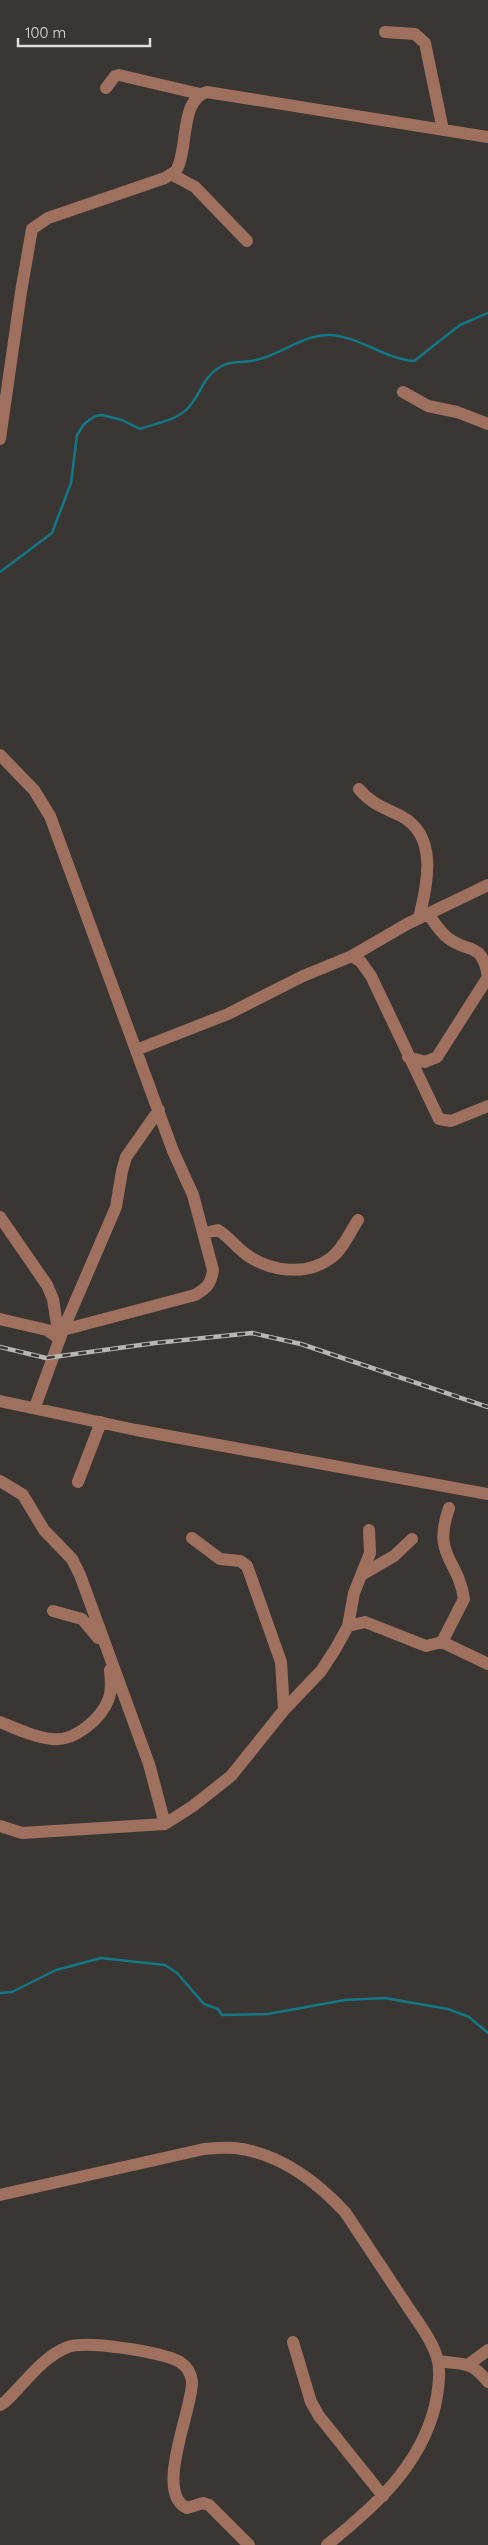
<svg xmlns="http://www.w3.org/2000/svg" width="488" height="2545" font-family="Quicksand,sans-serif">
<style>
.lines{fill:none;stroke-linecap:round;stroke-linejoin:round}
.stream{stroke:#127885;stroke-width:2.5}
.minor{stroke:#9f705e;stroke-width:12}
.rail-casing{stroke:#b9b7b5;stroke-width:4.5}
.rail{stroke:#393634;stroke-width:2.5;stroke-dasharray:8;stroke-linecap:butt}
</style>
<rect width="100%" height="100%" fill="#393634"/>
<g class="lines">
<!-- stream -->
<path class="stream" d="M 0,572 L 52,533 L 71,483 L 77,435 L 84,424 L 95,416 L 102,415 L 122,420 L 140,429 C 155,423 176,421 188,408 C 199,397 203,378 217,369 C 230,359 242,364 256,360 C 283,354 303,334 331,335 C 360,337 385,359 414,361 L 460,325 L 488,313
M 0,1993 L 12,1992 L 56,1970 L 101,1958 L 165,1965 L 177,1973 L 204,2004 L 218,2009 L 222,2015 L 268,2014 L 345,2000 L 385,1998 L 448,2009 L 469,2017 L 488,2033"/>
<!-- minor -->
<path class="minor" d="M 385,32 L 415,34 L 425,43 L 443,130
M 106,88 L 115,76 L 119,75 L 200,94
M 171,174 L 195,187 L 247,241
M 403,392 L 428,406 L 457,412 L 488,424
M 0,439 L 21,292 L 32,229 L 48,218 L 165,178 L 176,171 C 189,149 179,100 207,92 L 488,137
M 0,755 L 34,790 L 50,816 L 173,1151 L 193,1195 L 213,1270 C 211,1284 207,1288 195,1295 L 63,1330
M 359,789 C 371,804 385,808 401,816 C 439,836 427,884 419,918
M 352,956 L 361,962 L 371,976 L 439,1119 L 451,1121 L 488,1106
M 136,1050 L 228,1014 L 303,976 L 352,956 L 407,924 L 488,885
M 408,1057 L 425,1062 L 437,1057 L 488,977 C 482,940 468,954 448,938 C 440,932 434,922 428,914
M 0,1217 L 47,1285 L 53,1299 L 59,1338
M 204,1233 L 218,1230 C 229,1237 237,1248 247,1255 C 271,1272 307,1276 331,1258 C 343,1249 350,1232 358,1220
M 0,1319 L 47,1330 L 60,1339
M 0,1401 L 136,1430 L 488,1494
M 35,1407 L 63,1330 L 116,1207 L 122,1171 L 126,1157 L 159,1110
M 0,1481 L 23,1495 L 44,1530 L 72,1559 L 80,1575 L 149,1764 L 165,1824
M 78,1482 L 101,1422
M 192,1538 L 220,1559 L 240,1561 L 247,1566 L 281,1662 L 284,1710
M 363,1574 L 394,1556 L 412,1539
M 53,1611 L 82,1619 L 98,1638
M 348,1626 L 365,1622 L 426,1646 L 442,1642 L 488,1664
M 442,1642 L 464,1599 C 458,1558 432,1557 449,1508
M 0,1722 C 17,1729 34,1737 52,1739 C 75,1742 102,1718 109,1698 C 112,1689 111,1680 110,1670
M 0,1826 L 22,1833 L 165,1824 L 193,1806 L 231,1776 L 284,1710 L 321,1671 L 336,1648 L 348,1626 L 354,1593 L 370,1553 L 369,1530
M 0,2195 L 204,2149 C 214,2148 225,2147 235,2148 C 279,2153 316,2181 345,2212 C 365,2242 385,2272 404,2301 C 416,2320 433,2340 438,2361 C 441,2375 438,2392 435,2406 C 420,2467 374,2507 327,2545
M 293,2342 L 311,2402 L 319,2416 L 383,2496
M 438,2361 C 465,2365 470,2360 488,2382
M 469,2364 L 488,2350
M 0,2405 L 5,2402 C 24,2384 43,2356 68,2347 C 86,2340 163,2352 180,2362 C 186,2366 191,2373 192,2381 C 194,2406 153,2493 187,2508 L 203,2503 L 209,2505 L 249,2545"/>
<!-- rail casing -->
<g class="rail-casing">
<path id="rail" d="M 0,1347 L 46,1358 L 155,1343 L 252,1333 L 301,1344 L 488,1407"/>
</g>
<!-- rail -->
<use href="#rail" class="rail"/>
</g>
<!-- scale -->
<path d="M18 38v8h132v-8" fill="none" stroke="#e0dedd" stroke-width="2.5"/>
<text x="25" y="38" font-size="15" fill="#e0dedd" stroke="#393634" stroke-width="4" paint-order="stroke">100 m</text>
</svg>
